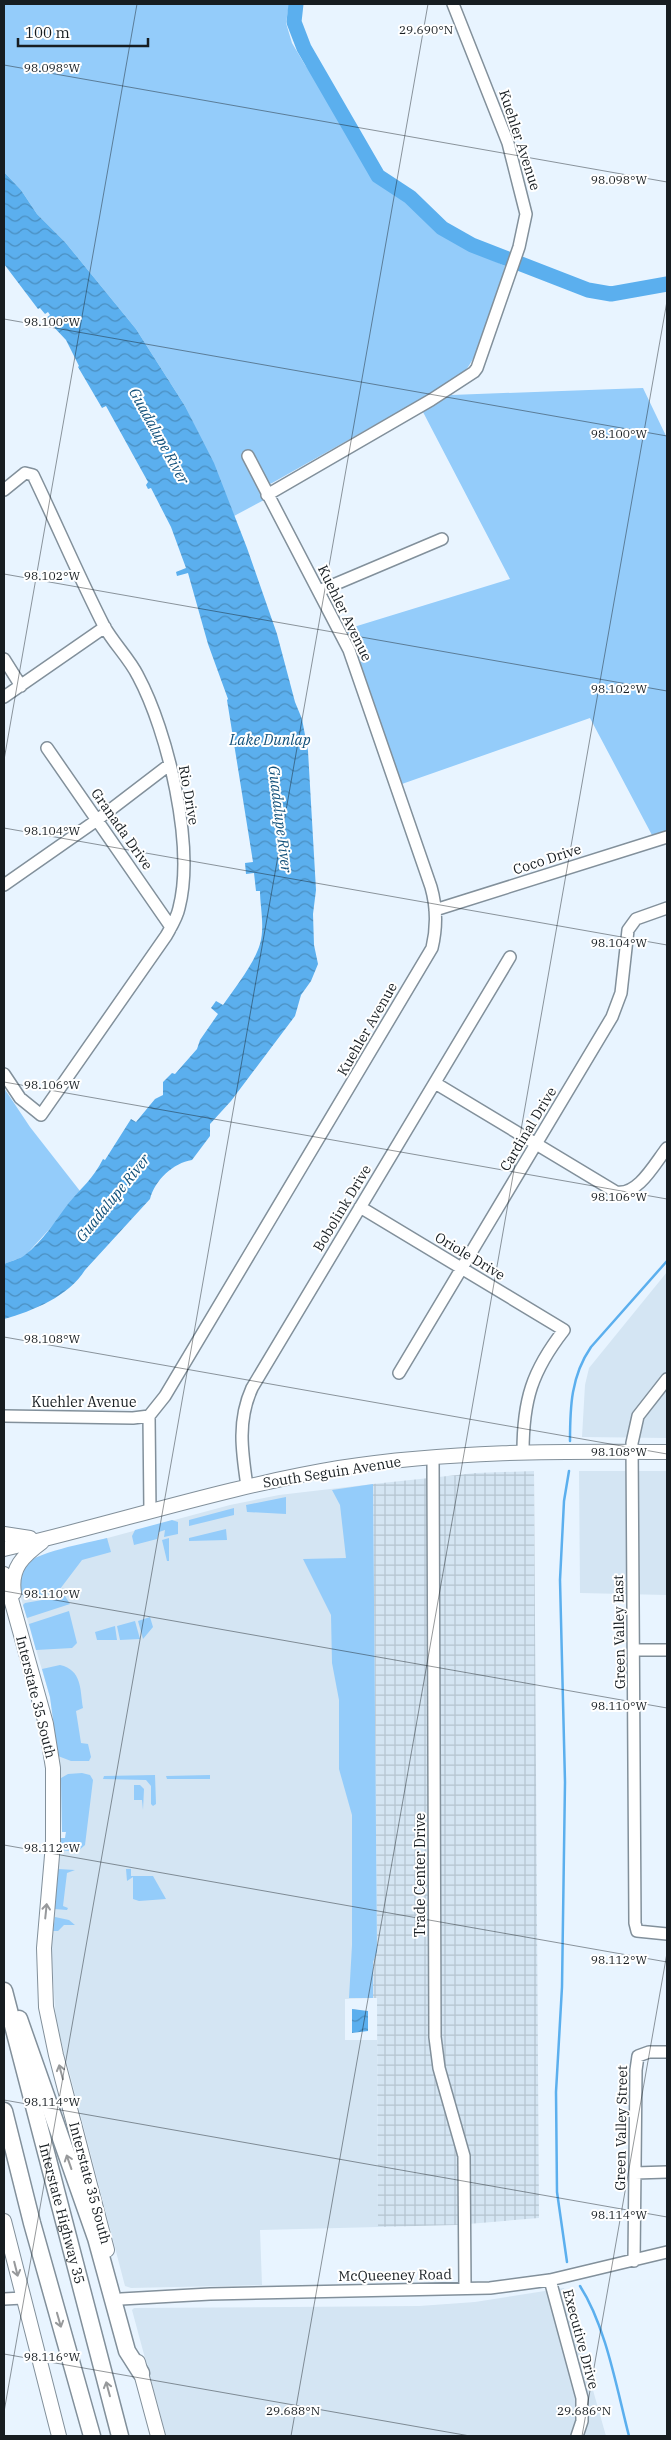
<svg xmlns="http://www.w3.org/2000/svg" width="671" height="2440" font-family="'IBM Plex Serif',serif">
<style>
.built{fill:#d4e5f3}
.industrial{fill:url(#industrial-grid)}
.grass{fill:#94ccfa}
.water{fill:url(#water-waves)}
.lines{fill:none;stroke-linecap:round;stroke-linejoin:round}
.stream{stroke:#5bafee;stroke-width:2.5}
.river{stroke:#5bafee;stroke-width:15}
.minor-casing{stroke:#82909b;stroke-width:14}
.major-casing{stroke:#82909b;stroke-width:16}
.highway-casing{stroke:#82909b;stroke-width:19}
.minor{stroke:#fff;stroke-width:11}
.major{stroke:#fff;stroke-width:14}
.highway{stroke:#fff;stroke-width:16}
.oneway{stroke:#97999b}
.ticks{fill:none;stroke:#171d21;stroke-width:1;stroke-opacity:0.45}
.labels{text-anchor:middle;stroke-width:4;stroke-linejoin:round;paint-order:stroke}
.street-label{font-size:14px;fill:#171d21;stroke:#fff}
.water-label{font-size:15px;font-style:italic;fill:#11507a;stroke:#fff}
.ticks-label{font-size:12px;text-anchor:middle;fill:#171d21;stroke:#fff;stroke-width:4;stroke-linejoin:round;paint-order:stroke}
</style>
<defs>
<pattern id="industrial-grid" width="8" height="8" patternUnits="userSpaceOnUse" patternTransform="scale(1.25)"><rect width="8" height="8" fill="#d4e5f3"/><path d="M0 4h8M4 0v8" fill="none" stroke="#b5c4d0"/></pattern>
<pattern id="water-waves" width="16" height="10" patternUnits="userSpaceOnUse" patternTransform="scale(1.25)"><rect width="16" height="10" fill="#5bafee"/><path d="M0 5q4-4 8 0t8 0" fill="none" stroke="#4a8ec0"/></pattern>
</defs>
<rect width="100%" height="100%" fill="#e8f4ff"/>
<!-- built -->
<path class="built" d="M 667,1272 L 667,1438 L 582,1437 L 585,1385 L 589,1368 Z
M 579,1471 L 667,1471 L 667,1595 L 580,1593 Z
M 373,1484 L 377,1952 L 373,1962 L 373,1998 L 345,1999 L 345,2040 L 377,2040 L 378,2227 L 260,2230 L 262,2285 L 131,2288 L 125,2286 L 56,2021 L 51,1949 L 61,1838 L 65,1838 L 66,1832 L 62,1832 L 61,1780 L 50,1697 L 20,1595 L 34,1558 L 37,1557 L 230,1505 L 279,1495 Z
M 564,2288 L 606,2436 L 166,2436 L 132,2310 L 134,2308 L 419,2306 L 475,2302 Z"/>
<!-- industrial -->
<path class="industrial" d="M 534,1471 L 539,2218 L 456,2225 L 378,2227 L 377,1998 L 373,1998 L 373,1962 L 377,1952 L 373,1484 L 476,1473 Z"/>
<!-- grass -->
<path class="grass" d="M 4,4 L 289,4 L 286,23 L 292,43 L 305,65 L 329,96 L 353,146 L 380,183 L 408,201 L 458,244 L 505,266 C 496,299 484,352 460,377 L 272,483 L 258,489 L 264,500 L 234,516 L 213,463 L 185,406 L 136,329 L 65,242 L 37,214 L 21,190 L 4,172 Z
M 643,388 L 667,438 L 667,833 L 653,837 L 590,718 L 399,785 L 344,630 L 510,579 L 423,412 L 451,395 Z
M 4,1088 L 30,1127 L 80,1191 L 54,1224 L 25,1256 L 4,1264 Z
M 373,1484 L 377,1952 L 373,1962 L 373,1998 L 349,1998 L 352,1945 L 352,1815 L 339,1769 L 339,1700 L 332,1663 L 331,1615 L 303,1559 L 346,1558 L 340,1505 L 332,1490 Z
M 286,1497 L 286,1514 L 247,1512 L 246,1505 Z
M 234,1508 L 234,1515 L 189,1526 L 189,1520 Z
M 172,1520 L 178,1522 L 178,1534 L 164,1537 L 165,1530 L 159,1532 L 157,1539 L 134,1545 L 132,1536 L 135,1530 Z
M 226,1529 L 227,1540 L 189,1541 L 189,1538 Z
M 107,1538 L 111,1552 L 82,1560 L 57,1593 L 24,1598 L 23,1594 L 20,1595 C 18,1588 18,1575 22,1568 C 32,1552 88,1543 107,1538 Z
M 169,1538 L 169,1561 L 167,1561 L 162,1540 Z
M 65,1596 L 70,1604 L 27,1618 L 23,1605 L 25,1603 Z
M 69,1611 L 77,1643 L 72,1648 L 36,1650 L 29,1624 Z
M 150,1617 L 153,1627 L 143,1639 L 138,1621 Z
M 135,1621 L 140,1639 L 120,1640 L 117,1626 Z
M 115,1626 L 117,1640 L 97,1640 L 95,1632 Z
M 60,1665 C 82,1670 80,1689 83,1708 L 76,1711 L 81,1743 L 88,1744 L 91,1757 L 89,1761 L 71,1761 L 58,1756 L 50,1697 L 42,1669 Z
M 82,1773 L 90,1775 L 93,1780 L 85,1845 L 77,1852 L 60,1850 L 61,1838 L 65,1838 L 66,1832 L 62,1832 L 61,1778 L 68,1774 Z
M 155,1775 L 156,1804 L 153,1806 L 151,1804 L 151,1786 L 146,1780 L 103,1779 L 104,1776 Z
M 210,1775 L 210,1779 L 167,1779 L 166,1776 Z
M 134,1785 L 140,1785 L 144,1789 L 143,1810 L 142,1800 L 134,1800 Z
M 58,1869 L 75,1870 L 67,1873 L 63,1906 L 68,1908 L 67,1910 L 54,1909 Z
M 126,1869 L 131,1869 L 131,1876 L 153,1876 L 166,1899 L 139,1901 L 133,1899 L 133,1877 L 127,1881 Z
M 55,1917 L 69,1920 L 75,1925 L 64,1925 L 58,1931 L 53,1931 Z"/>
<!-- water -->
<path class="water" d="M 4,172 L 21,190 L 37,214 L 65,242 L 136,329 L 185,406 L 214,463 L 247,548 L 277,634 L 295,702 L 302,719 L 308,751 L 316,890 L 313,914 L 314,945 L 318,964 L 311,981 L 301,995 L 295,1016 L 231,1101 L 210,1124 L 210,1136 L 192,1160 C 173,1163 155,1180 150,1199 L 85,1270 C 69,1296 33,1311 4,1319 L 4,1264 C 10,1261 20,1259 25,1255 C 43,1241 55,1221 68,1204 C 82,1187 93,1179 103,1159 L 105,1160 L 131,1119 L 136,1122 L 155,1099 L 163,1095 L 163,1082 L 172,1073 L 175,1074 L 197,1049 L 200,1040 L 218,1014 L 211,1008 L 216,1001 L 223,1005 C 235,988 254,964 260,944 C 265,927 260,906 260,891 L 256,891 L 254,873 L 246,874 L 245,863 L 253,862 L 227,700 L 228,699 L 208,644 L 188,573 L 177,576 L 176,572 L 186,568 L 171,527 L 151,488 L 148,489 L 146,485 L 148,482 L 106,406 L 102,408 L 78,367 L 79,366 L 66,340 L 50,323 L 53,317 L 46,322 L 45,319 L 50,315 L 48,312 L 45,314 L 40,308 L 38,309 L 4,264 Z
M 352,2009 L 368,2011 L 368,2031 L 352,2033 Z"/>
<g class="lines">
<!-- stream -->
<path class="stream" d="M 570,1441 C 570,1407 571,1376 591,1347 L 667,1261
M 567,2262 L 557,2192 L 556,2092 L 562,1987 L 565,1782 L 560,1580 L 564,1501 L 569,1471
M 580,2286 C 606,2326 617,2390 629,2436"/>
<!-- river -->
<path class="river" d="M 296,4 L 294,22 L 304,48 L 378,176 L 410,197 L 442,228 L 472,245 L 588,290 L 611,294 L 667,284"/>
<!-- minor casing -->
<g class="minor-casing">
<path id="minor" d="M 4,490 L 25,473 L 33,475 C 57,525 79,577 104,626 C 114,644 129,658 138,676 C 168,732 195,846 179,908 C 177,918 171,927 166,936 L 41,1115 L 20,1098 L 4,1074
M 267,495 L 431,400 L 474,372 L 477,368 L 519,247 L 526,214 L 508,143 L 453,4
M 319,591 L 442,539
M 4,659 L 21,686
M 4,697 L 105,627
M 47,748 L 171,927
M 4,885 L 97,820 L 169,765
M 435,910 L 667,837
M 435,1083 L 616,1192 C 638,1196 655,1163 667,1148
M 360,1207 L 564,1330 C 532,1371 523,1400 523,1452
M 399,1373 L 612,1017 L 621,993 L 628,930 L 636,919 L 667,908
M 667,1379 L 638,1416 L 632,1443 L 635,1923 L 637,1931 L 667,1934
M 4,1416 L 133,1418 L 149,1416 L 165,1396 L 432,948 C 437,927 437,908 431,887 L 349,650 L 248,456
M 149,1416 L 150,1512
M 433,1457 L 435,2037 L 439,2068 L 464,2156 L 465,2288
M 247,1486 C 242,1452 237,1421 252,1388 L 510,957
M 635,1650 L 667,1650
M 635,2173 L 667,2172
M 634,2261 L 636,2070 L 638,2056 L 649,2052 L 667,2052
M 550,2280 L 582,2398 L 582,2421 L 577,2436
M 4,2299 L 23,2298
M 121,2299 L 210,2294 L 490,2288 L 550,2280 L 667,2252"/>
</g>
<!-- major casing -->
<g class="major-casing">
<path id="major" d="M 4,1534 L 30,1538
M 4,1549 C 116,1523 225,1487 339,1468 C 447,1451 558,1451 667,1452
M 4,1574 L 46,1724 L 53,1768 L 53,1844 L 44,1948 L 46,2007 L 56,2055 L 107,2250
M 14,1593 C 10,1568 23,1556 42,1542
M 4,2221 L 59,2436
M 138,2362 L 158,2436"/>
</g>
<!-- highway casing -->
<g class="highway-casing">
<g id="highway">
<path id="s1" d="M 4,1991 L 120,2436"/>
<path d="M 19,2019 L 96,2238 L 127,2351 L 141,2373"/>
<path d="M 4,2111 L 32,2223 L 92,2436"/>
</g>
</g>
<!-- minor -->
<use href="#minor" class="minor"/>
<!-- major -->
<use href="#major" class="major"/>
<!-- highway -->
<use href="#highway" class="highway"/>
</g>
<!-- one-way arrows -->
<defs><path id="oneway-shaft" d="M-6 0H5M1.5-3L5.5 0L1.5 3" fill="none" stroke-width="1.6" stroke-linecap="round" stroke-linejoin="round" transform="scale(1.25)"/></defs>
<g class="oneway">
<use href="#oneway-shaft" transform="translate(46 1911) rotate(-84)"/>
<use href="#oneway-shaft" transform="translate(61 2072) rotate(-105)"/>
<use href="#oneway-shaft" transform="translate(69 2162) rotate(-109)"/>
<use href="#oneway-shaft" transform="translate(16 2269) rotate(76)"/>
<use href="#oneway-shaft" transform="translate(59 2320) rotate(74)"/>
<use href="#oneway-shaft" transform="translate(108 2389) rotate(-105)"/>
</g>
<!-- ticks -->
<path class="ticks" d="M 4,65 L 667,182M 4,319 L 667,436M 4,574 L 667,691M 4,760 L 137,4M 4,828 L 667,945M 4,1082 L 667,1199M 4,1337 L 667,1454M 4,1591 L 667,1708M 4,1845 L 667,1962M 4,2100 L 667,2217M 4,2354 L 470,2436M 4,2412 L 428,4M 291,2436 L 667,301M 582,2436 L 667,1953"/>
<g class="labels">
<!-- street labels -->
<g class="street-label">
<text transform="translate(520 140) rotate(72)" y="5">Kuehler Avenue</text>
<text transform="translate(345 613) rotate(64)" y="5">Kuehler Avenue</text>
<text transform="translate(189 795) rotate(80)" y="5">Rio Drive</text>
<text transform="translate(122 829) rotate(55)" y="5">Granada Drive</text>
<text transform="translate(547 859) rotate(-18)" y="5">Coco Drive</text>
<text transform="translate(367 1029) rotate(-60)" y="5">Kuehler Avenue</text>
<text transform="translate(528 1129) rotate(-59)" y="5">Cardinal Drive</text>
<text transform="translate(342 1208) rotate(-59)" y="5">Bobolink Drive</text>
<text transform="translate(470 1256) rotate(31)" y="5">Oriole Drive</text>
<text x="84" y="1407">Kuehler Avenue</text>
<text transform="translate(332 1472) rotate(-9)" y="5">South Seguin Avenue</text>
<text transform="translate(619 1632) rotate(-91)" y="5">Green Valley East</text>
<text transform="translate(36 1697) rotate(76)" y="5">Interstate 35 South</text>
<text transform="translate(420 1875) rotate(-90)" y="5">Trade Center Drive</text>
<text transform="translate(621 2128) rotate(-89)" y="5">Green Valley Street</text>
<text transform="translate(90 2183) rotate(75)" y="5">Interstate 35 South</text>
<text dy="5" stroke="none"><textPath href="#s1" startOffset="230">Interstate Highway 35</textPath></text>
<text transform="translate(395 2275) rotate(-1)" y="5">McQueeney Road</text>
<text transform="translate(581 2339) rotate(75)" y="5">Executive Drive</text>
</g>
<!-- water labels -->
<g class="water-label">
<text transform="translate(159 436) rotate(61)" y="5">Guadalupe River</text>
<text x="270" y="745">Lake Dunlap</text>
<text transform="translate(280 819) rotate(83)" y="5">Guadalupe River</text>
<text transform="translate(113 1198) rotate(-51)" y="5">Guadalupe River</text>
</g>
</g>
<g class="ticks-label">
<text x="426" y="34">29.690°N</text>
<text x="52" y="72">98.098°W</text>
<text x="619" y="184">98.098°W</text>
<text x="52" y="326">98.100°W</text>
<text x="619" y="438">98.100°W</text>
<text x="52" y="580">98.102°W</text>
<text x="619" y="693">98.102°W</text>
<text x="52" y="835">98.104°W</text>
<text x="619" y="947">98.104°W</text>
<text x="52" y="1089">98.106°W</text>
<text x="619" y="1201">98.106°W</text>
<text x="52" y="1343">98.108°W</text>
<text x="619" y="1456">98.108°W</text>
<text x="52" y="1598">98.110°W</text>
<text x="619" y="1710">98.110°W</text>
<text x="52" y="1852">98.112°W</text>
<text x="619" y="1964">98.112°W</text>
<text x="52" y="2106">98.114°W</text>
<text x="619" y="2219">98.114°W</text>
<text x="52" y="2361">98.116°W</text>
<text x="293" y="2415">29.688°N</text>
<text x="584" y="2415">29.686°N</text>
</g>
<!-- border -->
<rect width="671" height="2440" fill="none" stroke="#171d21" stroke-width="10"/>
<!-- scale -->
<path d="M18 38v8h130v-8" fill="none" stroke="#171d21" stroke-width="2.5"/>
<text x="25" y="38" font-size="15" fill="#171d21" stroke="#ffffff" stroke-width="4" paint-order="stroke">100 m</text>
</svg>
